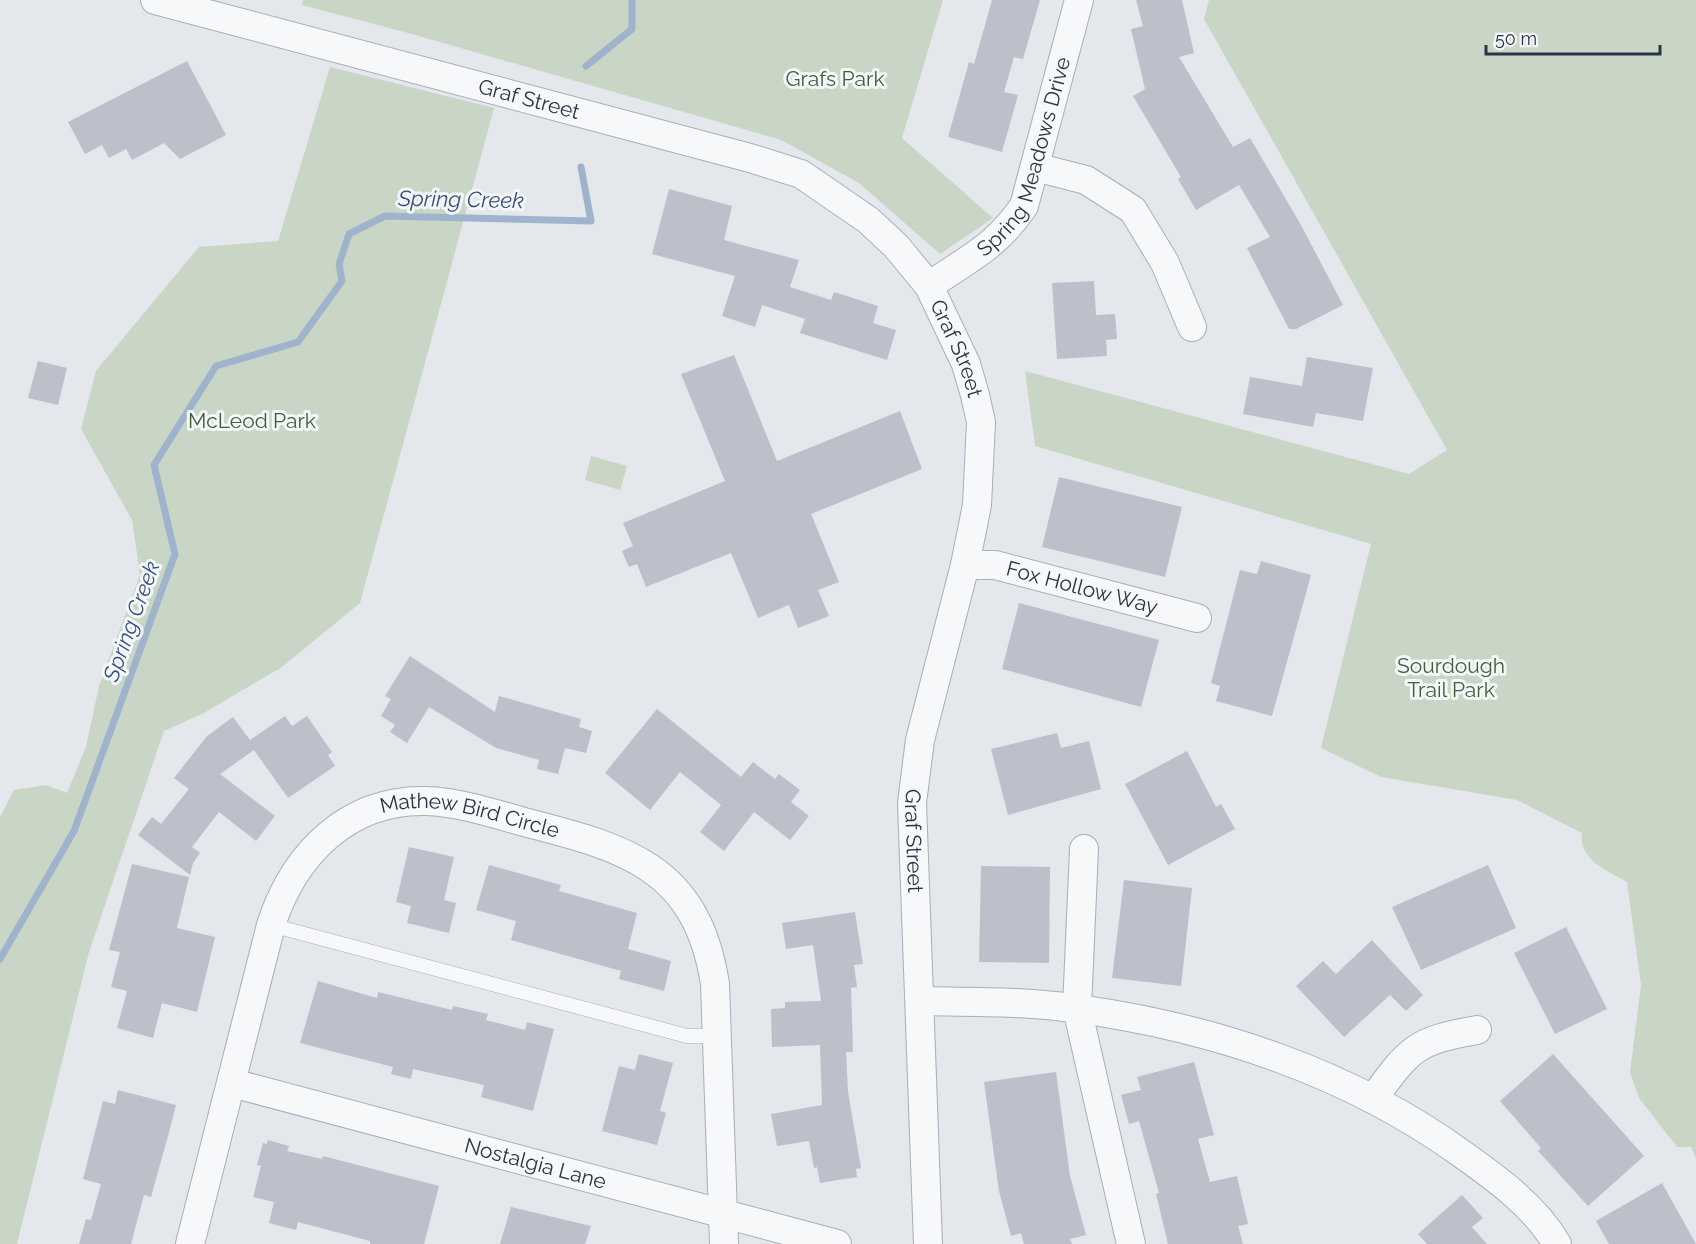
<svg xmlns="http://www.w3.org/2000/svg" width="1696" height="1244" font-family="Raleway,sans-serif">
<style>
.green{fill:#c9d6c5}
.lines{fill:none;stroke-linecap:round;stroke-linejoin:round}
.stream{stroke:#9fb4cc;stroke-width:7}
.building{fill:#bbc0ca}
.service-casing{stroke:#a9aeb7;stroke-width:15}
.minor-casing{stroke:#a9aeb7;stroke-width:30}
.service{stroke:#f7f8fa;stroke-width:14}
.minor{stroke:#f7f8fa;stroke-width:28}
.labels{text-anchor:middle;stroke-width:6;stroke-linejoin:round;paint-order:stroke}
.park-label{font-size:21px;fill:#3f6138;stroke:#f4f6f9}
.street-label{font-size:21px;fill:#2b3445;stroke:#f4f6f9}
.water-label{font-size:22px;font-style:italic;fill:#34527a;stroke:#f4f6f9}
</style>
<rect width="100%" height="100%" fill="#e4e7ec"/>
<!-- green -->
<path class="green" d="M 303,0 L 943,0 L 902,138 L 993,218 L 940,254 L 859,183 L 781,140 L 412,34 L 302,5 Z
M 1209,0 L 1696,0 L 1696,1159 L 1691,1147 L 1677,1147 L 1639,1098 L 1630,1072 L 1641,985 L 1627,882 C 1608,871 1578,860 1582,833 L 1517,800 L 1381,777 L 1321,748 L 1371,544 L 1035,446 L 1025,371 L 1409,474 L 1447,450 L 1204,19 Z
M 330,67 L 494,108 L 360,603 L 282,667 L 204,713 L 164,731 L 89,952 L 17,1244 L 0,1244 L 0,817 L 14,790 L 46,785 L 67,793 L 86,747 L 99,686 L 140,575 L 132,520 L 81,429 L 96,371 L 199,247 L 278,241 Z
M 591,456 L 627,466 L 620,490 L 585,480 Z"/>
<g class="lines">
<!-- stream -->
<path class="stream" d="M 586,66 L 632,29 L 632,0
M 0,959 L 74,831 L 175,554 L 154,465 L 216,366 L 298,342 L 342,281 L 339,264 L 349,234 L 385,216 L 591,221 L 581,167"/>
</g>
<!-- building -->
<path class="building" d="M 992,0 L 1040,0 L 1023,59 L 1014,57 L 1004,92 L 1018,95 L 1002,152 L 948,137 L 969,62 L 974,64 Z
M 1136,0 L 1182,0 L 1194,53 L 1179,57 L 1233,147 L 1250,138 L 1301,225 L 1343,305 L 1296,329 L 1289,329 L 1247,248 L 1270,237 L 1239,185 L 1196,210 L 1178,179 L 1181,177 L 1133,96 L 1145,89 L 1131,29 L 1143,26 Z
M 187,61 L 226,135 L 180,159 L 164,143 L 132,160 L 126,149 L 109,158 L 102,145 L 85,154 L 68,122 Z
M 669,189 L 732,206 L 724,240 L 799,260 L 790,287 L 831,300 L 834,292 L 878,306 L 873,323 L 896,330 L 887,360 L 800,333 L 805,319 L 762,305 L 755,327 L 722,316 L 735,276 L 652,254 Z
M 1094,281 L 1096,315 L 1115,314 L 1117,339 L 1106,340 L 1107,356 L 1057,359 L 1052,283 Z
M 734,355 L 777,461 L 900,411 L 922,469 L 811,514 L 839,582 L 818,590 L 829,616 L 798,628 L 789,605 L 758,618 L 731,553 L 646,587 L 637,564 L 629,567 L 622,551 L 633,546 L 623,523 L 725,481 L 681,374 Z
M 1307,357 L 1373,368 L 1363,421 L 1316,413 L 1313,427 L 1243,414 L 1250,377 L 1302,386 Z
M 38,361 L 67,368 L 58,405 L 28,398 Z
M 1059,477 L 1182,507 L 1165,577 L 1042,547 Z
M 1261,561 L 1311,575 L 1272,716 L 1216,701 L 1220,686 L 1211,683 L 1240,570 L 1257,574 Z
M 1019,603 L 1159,640 L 1141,707 L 1002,669 Z
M 410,656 L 495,712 L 499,696 L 581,719 L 579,727 L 592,731 L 586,753 L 565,748 L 558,774 L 537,769 L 539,760 L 496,748 L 429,707 L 407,743 L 390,732 L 395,725 L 381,716 L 391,699 L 385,696 Z
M 657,709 L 741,777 L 753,762 L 775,779 L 779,774 L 800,790 L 791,802 L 809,816 L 790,840 L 754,812 L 724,851 L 700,832 L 721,805 L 680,772 L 650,810 L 605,773 Z
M 285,716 L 292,726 L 307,716 L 332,752 L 328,755 L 335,766 L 288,798 L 254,750 L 220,774 L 275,816 L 256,841 L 219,812 L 192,847 L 200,853 L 193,863 L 190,875 L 138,835 L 152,817 L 161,824 L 189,789 L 174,778 L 207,736 L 233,717 L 250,740 Z
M 1057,733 L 1061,748 L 1089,741 L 1101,789 L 1008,815 L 991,749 Z
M 1187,751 L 1216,807 L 1221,804 L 1235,829 L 1168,865 L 1125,784 Z
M 409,847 L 454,857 L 444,900 L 456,903 L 449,933 L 407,923 L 411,906 L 396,902 Z
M 132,864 L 189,877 L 177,928 L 215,937 L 197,1012 L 162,1003 L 153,1038 L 117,1028 L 127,991 L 111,987 L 120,952 L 109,950 Z
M 489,865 L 561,885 L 559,891 L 637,913 L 628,949 L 671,961 L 664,991 L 619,979 L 621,971 L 511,940 L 516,921 L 476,910 Z
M 1488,865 L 1516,928 L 1421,970 L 1392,907 Z
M 981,866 L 1050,867 L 1049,963 L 979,962 Z
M 1124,880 L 1192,888 L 1181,986 L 1112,978 Z
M 855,912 L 863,964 L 854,965 L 857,987 L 851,988 L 853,1052 L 846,1052 L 848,1092 L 861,1168 L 856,1169 L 857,1177 L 820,1183 L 817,1167 L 814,1168 L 809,1141 L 777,1146 L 771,1114 L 822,1105 L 820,1045 L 772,1047 L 771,1009 L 785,1008 L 785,1002 L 821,1001 L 813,945 L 786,949 L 782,923 Z
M 1566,927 L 1607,1009 L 1555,1034 L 1514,953 Z
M 1372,940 L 1423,995 L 1406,1011 L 1390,995 L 1344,1037 L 1296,986 L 1323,961 L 1336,974 Z
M 318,981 L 377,998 L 378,992 L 452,1010 L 453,1006 L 488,1014 L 486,1020 L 525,1030 L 527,1022 L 554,1029 L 533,1111 L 481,1097 L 484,1085 L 413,1069 L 411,1079 L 391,1074 L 393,1067 L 300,1043 Z
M 639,1054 L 673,1063 L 660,1111 L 666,1113 L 657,1145 L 602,1131 L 619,1066 L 635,1070 Z
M 1553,1054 L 1644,1156 L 1588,1206 L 1538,1151 L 1541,1148 L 1500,1101 Z
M 1194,1062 L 1214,1135 L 1198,1139 L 1210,1182 L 1237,1176 L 1248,1224 L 1238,1226 L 1243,1244 L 1168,1244 L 1156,1194 L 1159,1193 L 1139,1121 L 1129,1124 L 1121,1095 L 1141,1090 L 1137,1077 Z
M 1056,1072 L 1070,1176 L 1086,1235 L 1070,1239 L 1072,1244 L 1024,1244 L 1021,1233 L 1011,1236 L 999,1191 L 984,1082 Z
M 118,1090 L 176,1105 L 168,1136 L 151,1197 L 144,1195 L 131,1244 L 79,1244 L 86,1219 L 91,1220 L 101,1184 L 83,1179 L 103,1101 L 115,1104 Z
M 268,1140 L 289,1146 L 287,1151 L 322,1159 L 323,1156 L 439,1186 L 424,1244 L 370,1244 L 370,1241 L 298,1222 L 296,1230 L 269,1223 L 274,1202 L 253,1197 L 261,1166 L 257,1165 L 263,1143 L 267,1144 Z
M 1662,1183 L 1696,1244 L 1609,1244 L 1596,1221 Z
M 1462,1195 L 1483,1218 L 1472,1227 L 1487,1244 L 1427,1244 L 1418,1234 Z
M 511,1207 L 591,1226 L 585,1244 L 500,1244 Z"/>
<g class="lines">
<!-- service casing -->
<g class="service-casing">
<path id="service" d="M 271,925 L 687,1036 L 717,1036"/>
</g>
<!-- minor casing -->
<g class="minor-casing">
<g id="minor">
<path id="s1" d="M 155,0 L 750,158 L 801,174 L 868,220 L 896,246 L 929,286 L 966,364 L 975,395 L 981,422 L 977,505 L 965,565 L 920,740 L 912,803 L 928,1244"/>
<path d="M 1035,167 L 1086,180 L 1133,210 L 1165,263 L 1192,327"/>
<path id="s2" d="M 929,286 C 969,258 995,248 1024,206 L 1079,0"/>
<path id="s3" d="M 965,565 L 995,565 L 1197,618"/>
<path d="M 1084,849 L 1077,1008 L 1131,1244"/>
<path d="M 920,1001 C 972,1002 1027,1001 1079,1009 C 1215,1028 1350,1073 1462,1154 C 1497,1179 1535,1206 1557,1244"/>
<path id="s4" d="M 232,1083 L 837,1244"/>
<path d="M 1373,1099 C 1410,1048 1415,1041 1477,1030"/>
<path id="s5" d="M 190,1244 L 271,925 C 294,854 348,799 426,801 C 459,802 492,813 524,822 C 626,848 697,867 715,984 L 724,1244"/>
</g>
</g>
<!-- service -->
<use href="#service" class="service"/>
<!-- minor -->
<use href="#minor" class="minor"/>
</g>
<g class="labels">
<!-- park labels -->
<g class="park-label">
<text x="835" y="86">Grafs Park</text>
<text x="252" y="428">McLeod Park</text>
<text x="1451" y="673">Sourdough<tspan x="1451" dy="24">Trail Park</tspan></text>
</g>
<!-- street labels -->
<g class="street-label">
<text dy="7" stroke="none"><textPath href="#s1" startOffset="387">Graf Street</textPath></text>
<text dy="7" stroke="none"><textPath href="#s2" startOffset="170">Spring Meadows Drive</textPath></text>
<text dy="7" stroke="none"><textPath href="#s1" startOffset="909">Graf Street</textPath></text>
<text dy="7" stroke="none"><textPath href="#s3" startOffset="120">Fox Hollow Way</textPath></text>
<text dy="7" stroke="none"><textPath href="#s5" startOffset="588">Mathew Bird Circle</textPath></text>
<text dy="7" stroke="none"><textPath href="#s1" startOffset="1413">Graf Street</textPath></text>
<text dy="7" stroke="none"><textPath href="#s4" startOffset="314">Nostalgia Lane</textPath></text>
</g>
<!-- water labels -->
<g class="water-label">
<text transform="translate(461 199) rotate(1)" y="8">Spring Creek</text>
<text transform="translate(131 621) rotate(-70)" y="8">Spring Creek</text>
</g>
</g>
<!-- scale -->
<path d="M1486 45v9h174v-9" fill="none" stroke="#2b3445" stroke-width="3"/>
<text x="1495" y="45" font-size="18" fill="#2b3445" stroke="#f4f6f9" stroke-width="4.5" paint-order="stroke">50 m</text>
</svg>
